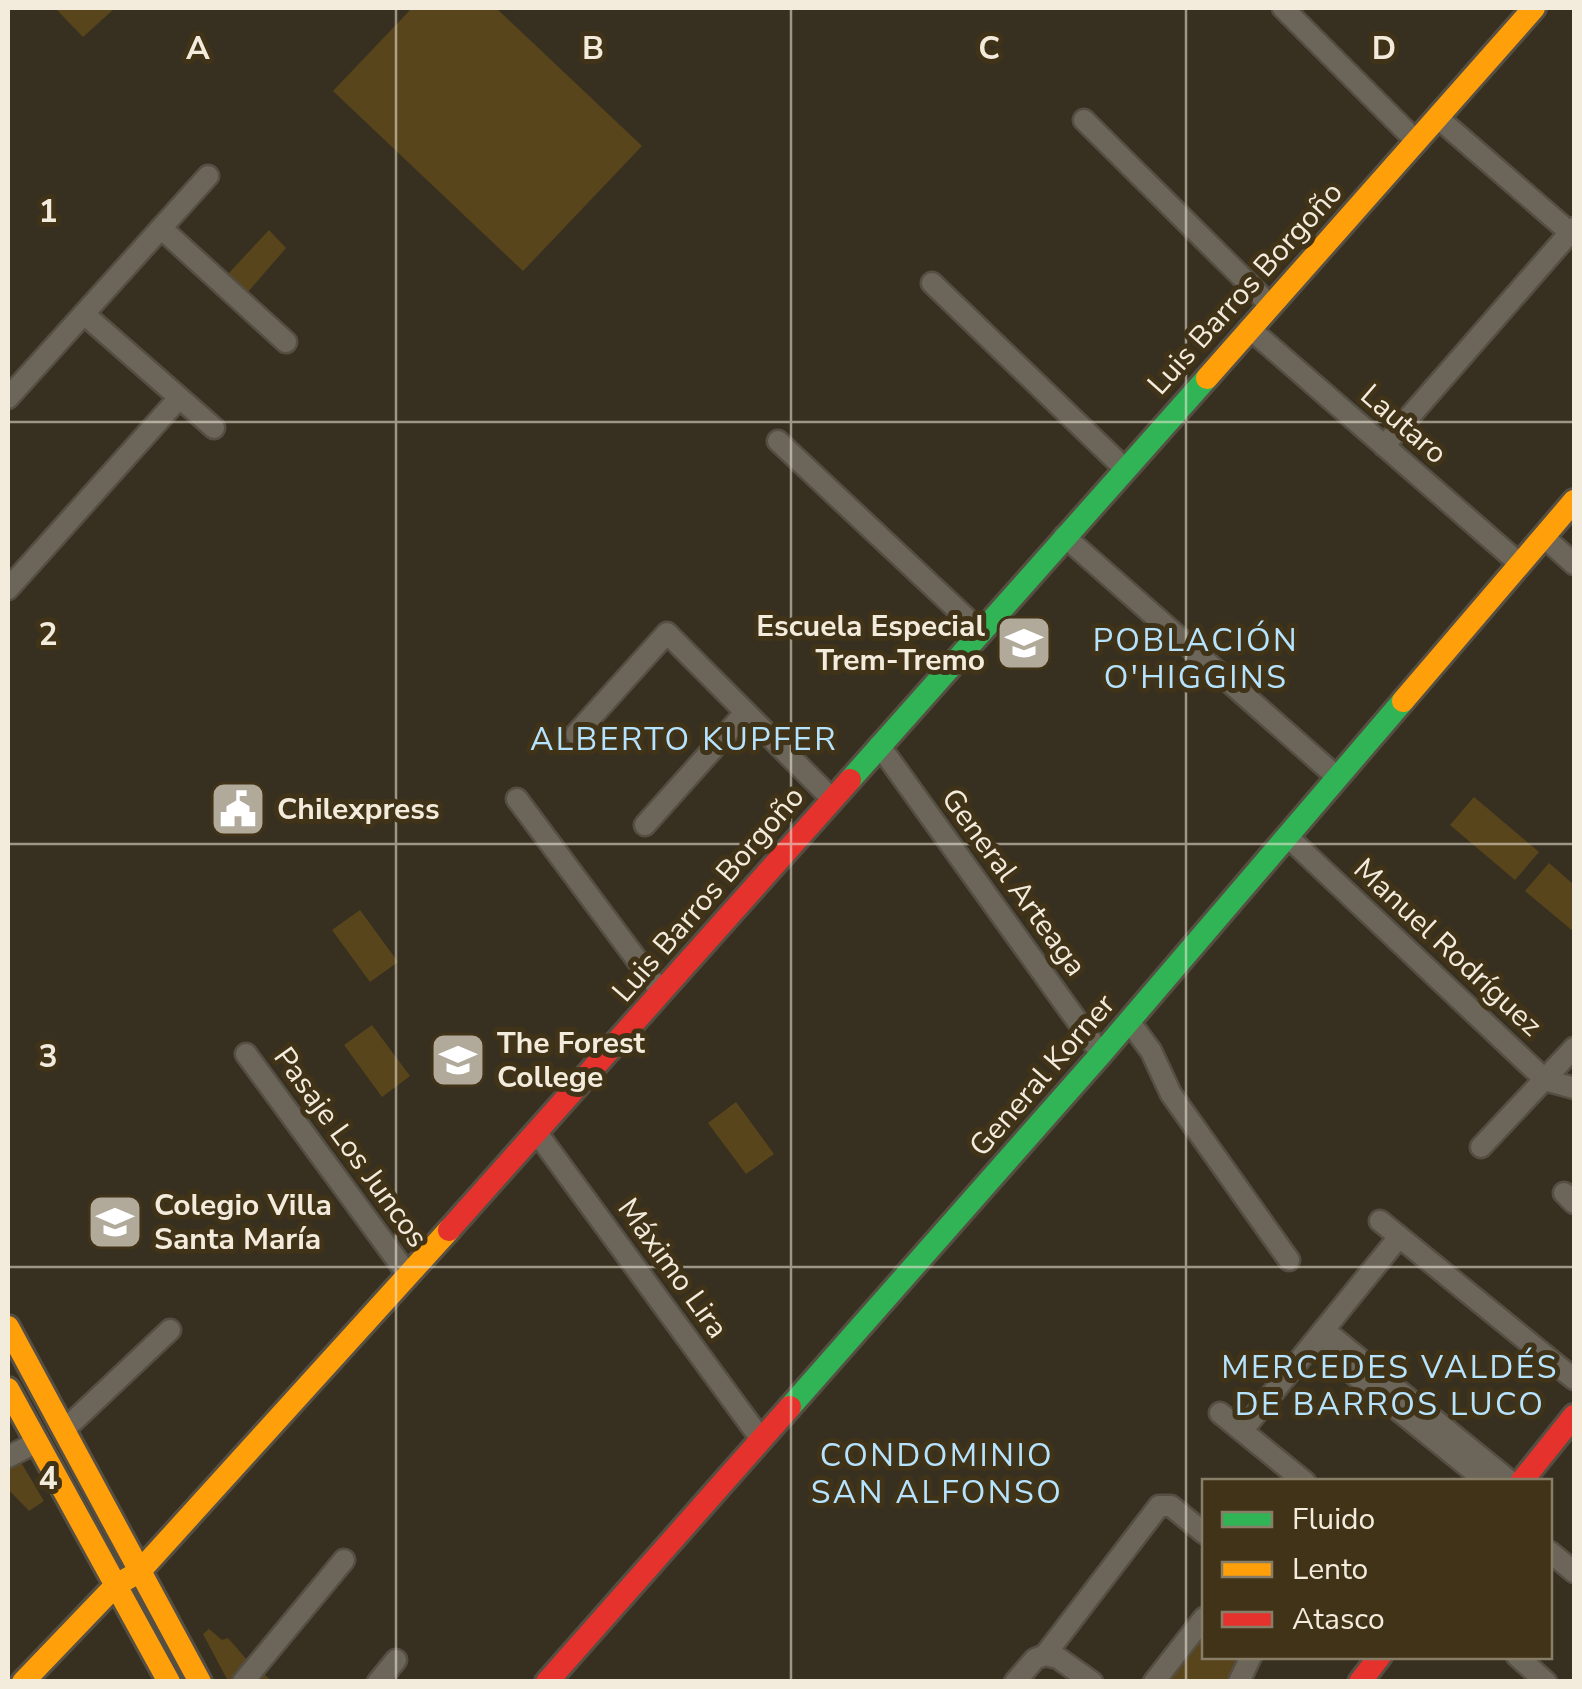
<svg xmlns="http://www.w3.org/2000/svg" width="1582" height="1689" font-family="'Nunito Sans',sans-serif">
<style>
.green{fill:#59451b}
.lines{fill:none;stroke-linecap:round;stroke-linejoin:round}
.street-casing{stroke:#554e42;stroke-width:25}
.fast-casing{stroke:#554e42;stroke-width:28}
.slow-casing{stroke:#554e42;stroke-width:28}
.jam-casing{stroke:#554e42;stroke-width:28}
.street{stroke:#6c665a;stroke-width:20}
.fast{stroke:#30b455;stroke-width:22}
.slow{stroke:#ff9f0a;stroke-width:22}
.jam{stroke:#e5322d;stroke-width:22}
.grid{fill:none;stroke:#f3ebdc;stroke-width:2.5;stroke-opacity:0.55}
.labels{text-anchor:middle;stroke-width:10;stroke-linejoin:round;paint-order:stroke}
.street-label{font-size:30px;fill:#f3ebdc;stroke:#403318}
.poi-label{font-size:30px;font-weight:bold;fill:#f3ebdc;stroke:#403318;text-anchor:start}
.neighbourhood-label{font-size:32px;letter-spacing:2.5px;fill:#b6e4ff;stroke:#403318}
.grid-label{font-size:32px;text-anchor:middle;font-weight:bold;fill:#f3ebdc;stroke:#403318;stroke-width:10;stroke-linejoin:round;paint-order:stroke}
</style>
<rect width="100%" height="100%" fill="#373021"/>
<!-- green -->
<path class="green" d="M 55,8 L 115,8 L 83,37 Z
M 412,8 L 496,8 L 642,146 L 523,271 L 333,91 Z
M 269,230 L 286,248 L 247,293 L 228,274 Z
M 1474,797 L 1539,852 L 1515,880 L 1450,825 Z
M 1549,863 L 1574,885 L 1574,932 L 1525,891 Z
M 360,910 L 398,962 L 370,982 L 332,930 Z
M 372,1025 L 410,1076 L 382,1097 L 344,1045 Z
M 736,1102 L 774,1154 L 746,1174 L 708,1123 Z
M 19,1459 L 44,1501 L 29,1511 L 8,1489 L 8,1466 Z
M 1204,1626 L 1204,1656 L 1245,1657 L 1233,1681 L 1160,1682 Z
M 209,1629 L 222,1640 L 228,1638 L 247,1660 L 272,1681 L 228,1681 L 203,1634 Z"/>
<g class="lines">
<!-- street casing -->
<g class="street-casing">
<path id="street" d="M 1283,8 L 1416,141
M 1437,117 L 1574,236
M 1084,120 L 1270,305
M 161,228 L 286,342
M 932,283 L 1124,468
M 84,314 L 214,428
M 1249,328 L 1520,564
M 8,398 L 208,176
M 778,441 L 980,631
M 1384,446 L 1574,228
M 1064,536 L 1338,778
M 1544,537 L 1574,564
M 8,589 L 179,398
M 576,734 L 667,633 L 832,799
M 879,745 L 1101,1054
M 517,799 L 661,992
M 645,825 L 745,713
M 1287,836 L 1539,1074 L 1552,1082 L 1574,1088
M 1129,1021 L 1151,1051 L 1171,1094 L 1289,1260
M 246,1054 L 408,1275
M 537,1133 L 761,1439
M 1481,1147 L 1574,1048
M 1564,1193 L 1574,1203
M 1380,1221 L 1574,1379
M 1324,1330 L 1511,1482
M 1314,1342 L 1487,1482
M 1220,1413 L 1305,1482
M 63,1431 L 170,1330
M 1242,1431 L 1399,1237
M 8,1457 L 37,1442
M 1550,1552 L 1574,1572
M 1045,1655 L 1058,1658 L 1092,1682
M 1517,1656 L 1546,1682
M 243,1682 L 344,1560
M 378,1682 L 396,1660
M 1015,1682 L 1035,1659 L 1045,1655 L 1159,1506 L 1171,1506 L 1204,1533
M 1154,1682 L 1204,1618
M 1239,1682 L 1251,1656"/>
</g>
<!-- fast casing -->
<g class="fast-casing">
<path id="fast" d="M 850,780 L 1207,378
M 790,1407 L 1101,1054 L 1403,701"/>
</g>
<!-- slow casing -->
<g class="slow-casing">
<path id="slow" d="M 1207,378 L 1534,8
M 1403,701 L 1574,501
M 8,1327 L 200,1682
M 8,1389 L 169,1682
M 23,1682 L 116,1585 L 139,1572 L 449,1230"/>
</g>
<!-- jam casing -->
<g class="jam-casing">
<path id="jam" d="M 449,1230 L 850,780
M 1521,1482 L 1574,1416
M 547,1682 L 790,1407
M 1360,1682 L 1380,1656"/>
</g>
<!-- street -->
<use href="#street" class="street"/>
<!-- fast -->
<use href="#fast" class="fast"/>
<!-- slow -->
<use href="#slow" class="slow"/>
<!-- jam -->
<use href="#jam" class="jam"/>
</g>
<!-- grid -->
<path class="grid" d="M 396,8 L 396,1682M 791,8 L 791,1682M 1186,8 L 1186,1682M 8,422 L 1574,422M 8,844 L 1574,844M 8,1267 L 1574,1267"/>
<!-- icons -->
<defs>
<g id="school-square" transform="scale(2.875)"><rect x="-9" y="-9" width="18" height="18" rx="4" fill="#b1aa9b" stroke="#403318"/><path d="M0-5L7-2L0 1L-7-2ZM-4 1L0 2.5L4 1V4Q0 6-4 4Z" fill="#fff"/></g>
<g id="civic-square" transform="scale(2.875)"><rect x="-9" y="-9" width="18" height="18" rx="4" fill="#b1aa9b" stroke="#403318"/><path d="M-.6-6.5H3V-4.5H.6V-3L4-1V1h2V6H-6V1h2V-1L-.6-3ZM-1.2 2.5V6h2.4V2.5Z" fill="#fff"/></g>
</defs>
<g fill-rule="evenodd">
<use href="#school-square" x="1024" y="643"/>
<use href="#civic-square" x="238" y="809"/>
<use href="#school-square" x="458" y="1060"/>
<use href="#school-square" x="115" y="1222"/>
</g>
<g class="labels">
<!-- street labels -->
<g class="street-label">
<text transform="translate(1245 288) rotate(-48)" y="10">Luis Barros Borgoño</text>
<text transform="translate(1404 424) rotate(41)" y="10">Lautaro</text>
<text transform="translate(1014 882) rotate(54)" y="10">General Arteaga</text>
<text transform="translate(708 894) rotate(-49)" y="10">Luis Barros Borgoño</text>
<text transform="translate(1448 947) rotate(43)" y="10">Manuel Rodríguez</text>
<text transform="translate(1042 1075) rotate(-49)" y="10">General Korner</text>
<text transform="translate(351 1147) rotate(54)" y="10">Pasaje Los Juncos</text>
<text transform="translate(673 1268) rotate(54)" y="10">Máximo Lira</text>
</g>
<!-- poi labels -->
<g class="poi-label">
<text x="985" y="636" text-anchor="end">Escuela Especial<tspan x="985" dy="34">Trem-Tremo</tspan></text>
<text x="277" y="819">Chilexpress</text>
<text x="497" y="1053">The Forest<tspan x="497" dy="34">College</tspan></text>
<text x="154" y="1215">Colegio Villa<tspan x="154" dy="34">Santa María</tspan></text>
</g>
<!-- neighbourhood labels -->
<g class="neighbourhood-label">
<text x="1196" y="651">POBLACIÓN<tspan x="1196" dy="37">O'HIGGINS</tspan></text>
<text x="684" y="750">ALBERTO KUPFER</text>
<text x="1390" y="1378">MERCEDES VALDÉS<tspan x="1390" dy="37">DE BARROS LUCO</tspan></text>
<text x="937" y="1466">CONDOMINIO<tspan x="937" dy="37">SAN ALFONSO</tspan></text>
</g>
</g>
<g class="grid-label">
<text x="198" y="59">A</text>
<text x="593" y="59">B</text>
<text x="989" y="59">C</text>
<text x="1384" y="59">D</text>
<text x="48" y="222">1</text>
<text x="48" y="645">2</text>
<text x="48" y="1067">3</text>
<text x="48" y="1489">4</text>
</g>
<!-- border -->
<rect width="1582" height="1689" fill="none" stroke="#f3ebdc" stroke-width="20"/>
<!-- legend -->
<rect x="1202" y="1479" width="350" height="180" fill="#403318" stroke="#887d66" stroke-width="2.5"/>
<rect x="1222" y="1512" width="50" height="15" fill="#30b455" stroke="#887d66" stroke-width="2.5"/>
<text x="1292" y="1529" font-size="30" fill="#f3ebdc">Fluido</text>
<rect x="1222" y="1562" width="50" height="15" fill="#ff9f0a" stroke="#887d66" stroke-width="2.5"/>
<text x="1292" y="1579" font-size="30" fill="#f3ebdc">Lento</text>
<rect x="1222" y="1612" width="50" height="15" fill="#e5322d" stroke="#887d66" stroke-width="2.5"/>
<text x="1292" y="1629" font-size="30" fill="#f3ebdc">Atasco</text>
</svg>
